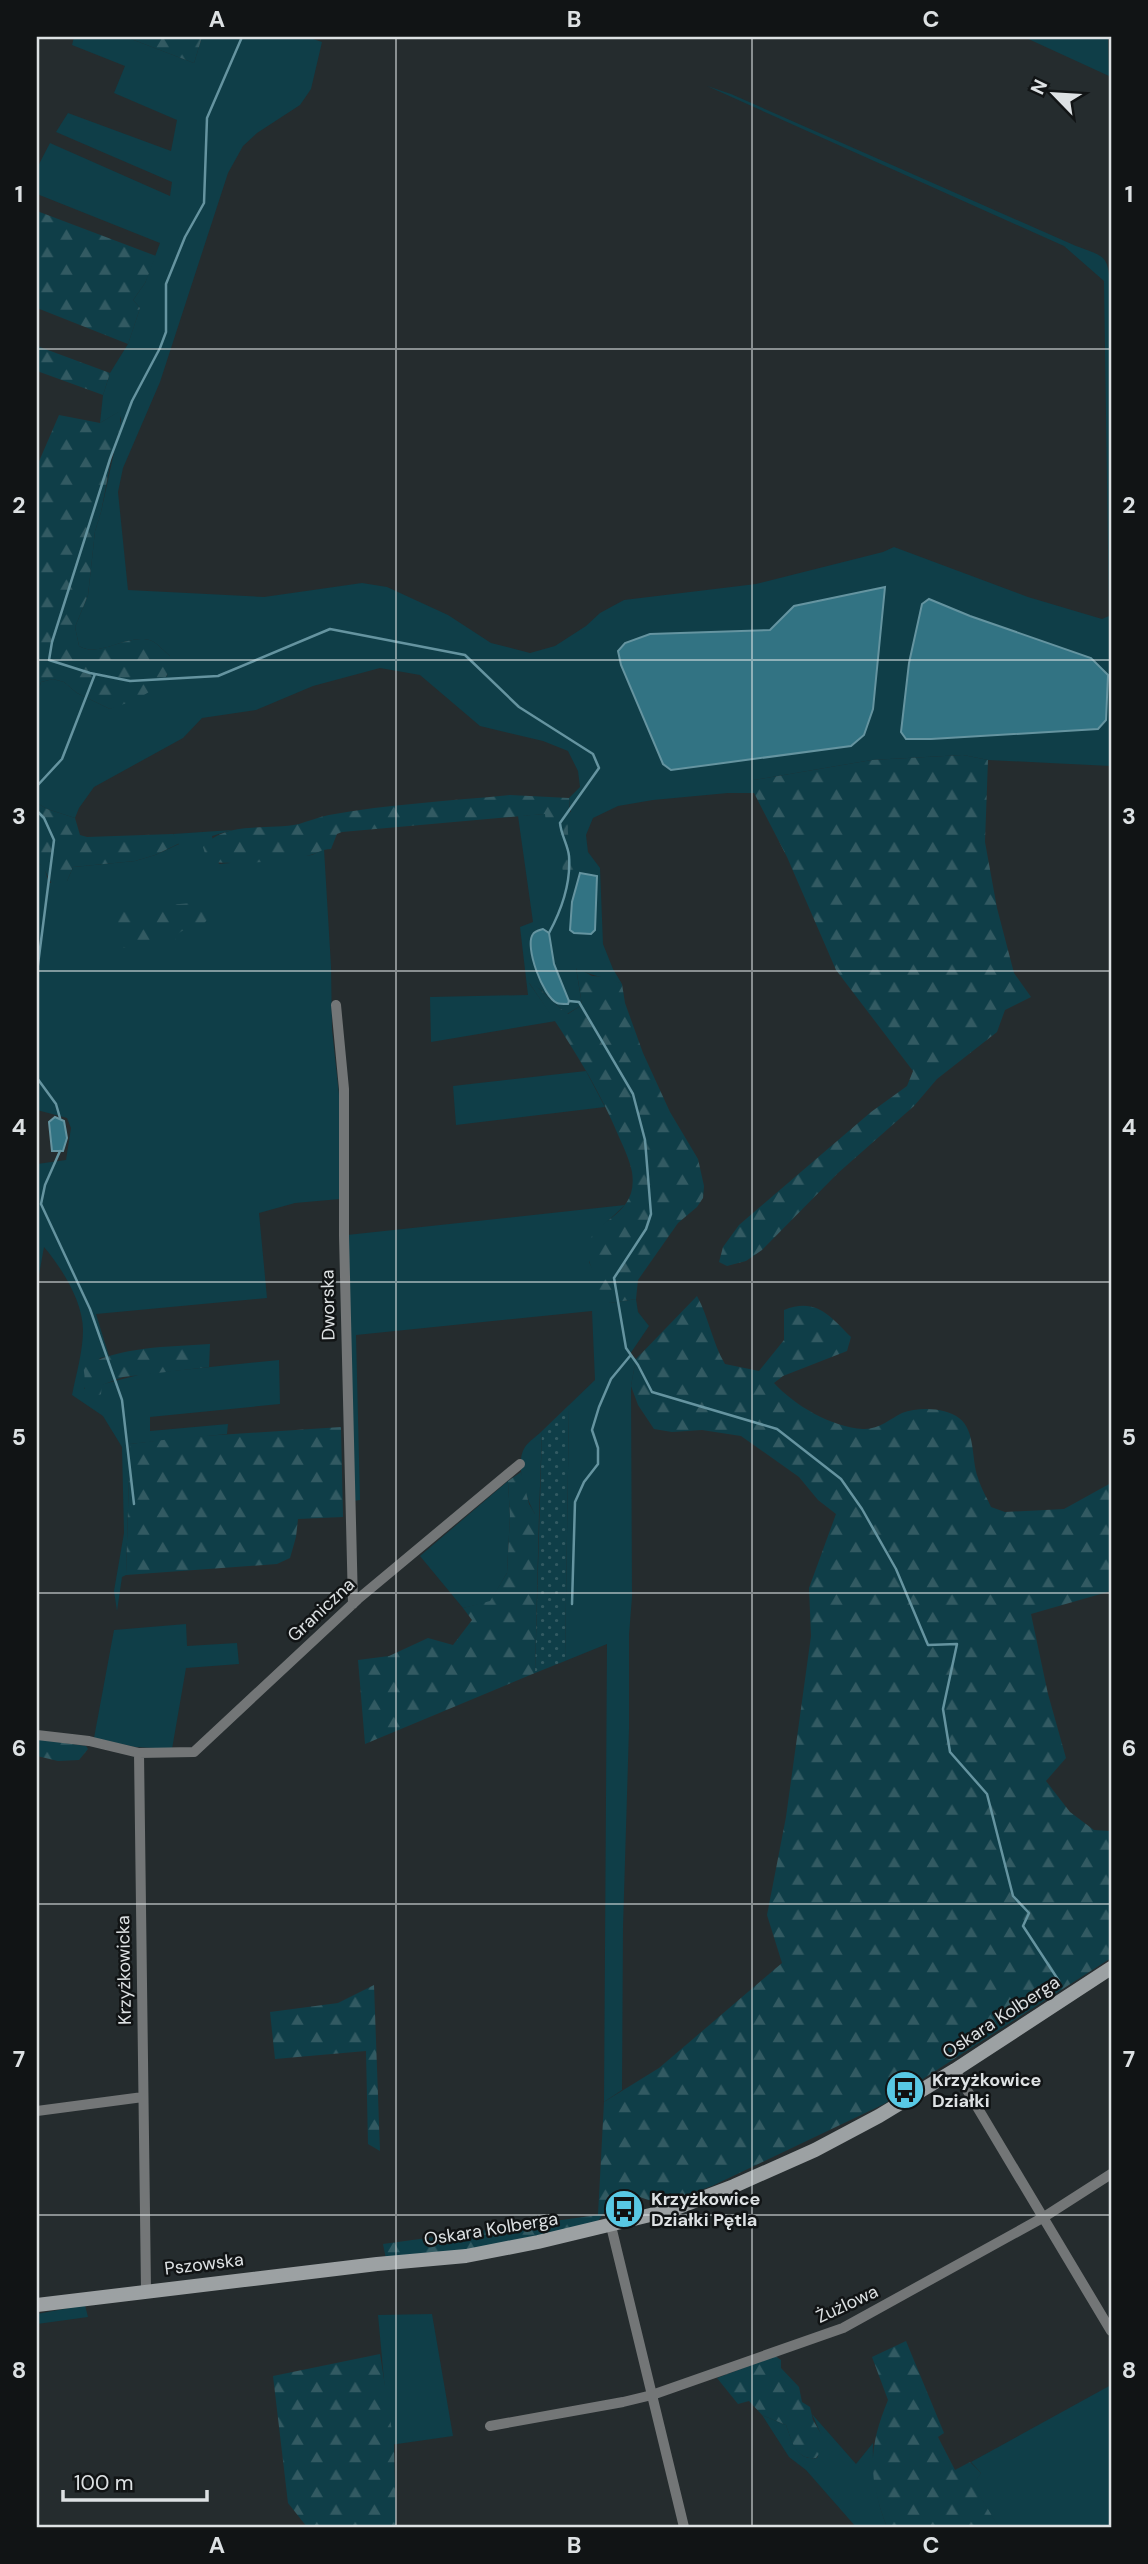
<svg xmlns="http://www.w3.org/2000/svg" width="1148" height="2564" font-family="'DM Sans',sans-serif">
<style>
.grass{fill:#0f3e48;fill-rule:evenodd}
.forest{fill:url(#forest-firs)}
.garden{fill:url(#garden-dots)}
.water{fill:#327383;stroke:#6594a0;stroke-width:2}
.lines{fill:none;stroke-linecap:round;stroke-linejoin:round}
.stream{stroke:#6594a0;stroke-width:2.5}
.street{stroke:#737677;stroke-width:10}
.secondary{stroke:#9ca1a3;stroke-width:14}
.grid{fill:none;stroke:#dde1e3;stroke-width:2;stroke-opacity:0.55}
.labels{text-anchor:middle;stroke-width:5;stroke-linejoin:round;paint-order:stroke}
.street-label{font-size:18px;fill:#dde1e3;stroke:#111415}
.poi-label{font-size:18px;font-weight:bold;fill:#dde1e3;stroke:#111415;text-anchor:start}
.neatline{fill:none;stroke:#dde1e3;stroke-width:2.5}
.grid-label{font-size:23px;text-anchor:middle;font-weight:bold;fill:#dde1e3}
</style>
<defs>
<pattern id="forest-firs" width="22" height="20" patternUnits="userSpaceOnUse" patternTransform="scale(1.75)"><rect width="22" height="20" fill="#0f3e48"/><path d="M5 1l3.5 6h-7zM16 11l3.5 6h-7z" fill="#325a62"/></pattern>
<pattern id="garden-dots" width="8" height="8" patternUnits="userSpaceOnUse" patternTransform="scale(1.75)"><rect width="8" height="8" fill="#0f3e48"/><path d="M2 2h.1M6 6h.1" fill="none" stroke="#325a62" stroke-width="1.8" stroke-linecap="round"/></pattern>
</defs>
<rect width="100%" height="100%" fill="#252c2e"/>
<!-- grass -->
<path class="grass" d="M 74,37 L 126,37 L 194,63 L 202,37 L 307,37 L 322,42 L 311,89 L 300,105 L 257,133 L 243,146 L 228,173 L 160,382 L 123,468 L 118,492 L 128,590 L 264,597 L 362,583 L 387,587 L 448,615 L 491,643 L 530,653 L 555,646 L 586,626 L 600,613 L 624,600 L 756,584 L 883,552 L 894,547 L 1028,597 L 1102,619 L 1109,616 L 1104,281 L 1064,246 L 707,86 L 731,94 L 1076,246 C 1110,258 1107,257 1111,291 L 1111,766 L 988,760 L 963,755 L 872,760 L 754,780 L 754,793 L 728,793 L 653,800 L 618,806 L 593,818 L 586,835 L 588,852 L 600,868 L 603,944 L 613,969 L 622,984 C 605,976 593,977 576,968 L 582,1005 L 567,1014 C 554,1004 544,989 529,983 L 556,1021 L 431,1042 L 430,997 L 528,995 L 520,927 L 533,922 L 518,816 L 571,812 L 569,798 L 580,787 L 578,771 L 568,751 L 543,741 L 480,726 L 420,675 L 380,668 L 313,686 L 256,710 L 202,718 L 183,738 L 94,787 L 79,808 L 75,818 L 47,809 L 37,803 L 37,695 L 41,682 L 53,679 L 64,682 L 77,693 L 110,709 L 167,676 L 170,656 C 165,652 158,644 152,641 C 128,632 101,659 79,646 L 75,627 L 88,595 L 95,531 L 101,512 L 121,420 L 119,412 L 100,423 L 103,395 L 110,373 L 128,344 L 140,308 L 133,300 L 145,283 L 160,243 L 37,194 L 37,168 L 50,143 L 170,196 L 172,182 L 56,132 L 68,113 L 171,151 L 177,120 L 114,93 L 125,66 L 72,45 ZM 885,588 L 873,709 L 635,696 L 621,665 L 650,634 L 770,630 L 794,606 Z
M 1024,37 L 1108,37 L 1109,76 Z
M 232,830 L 212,836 L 219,864 L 312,855 L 324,849 L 331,966 L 332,1030 L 341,1113 L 340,1199 L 295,1203 L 259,1213 L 267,1298 L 96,1314 L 109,1356 L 100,1358 L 84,1389 L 142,1374 L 279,1360 L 280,1404 L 150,1417 L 150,1431 L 228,1424 L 227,1434 L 130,1444 L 126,1575 L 122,1577 L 117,1611 L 114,1591 L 124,1533 L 122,1447 L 103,1416 L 72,1395 C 76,1375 83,1351 83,1330 C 83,1302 62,1268 44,1247 L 37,1286 L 37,1164 L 66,1160 L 71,1128 L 67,1118 L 37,1110 L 37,862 L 44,867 L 49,883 L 67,881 L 73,867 L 135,861 L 155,855 L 179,844 L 173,834 Z
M 586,1071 L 605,1107 L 456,1125 L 453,1086 Z
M 625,1205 L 596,1232 L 589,1262 L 610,1303 L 636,1299 L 638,1312 L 649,1326 L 630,1354 L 636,1359 L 631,1386 L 632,1597 L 629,1635 L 629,1729 L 623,1927 L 622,2090 L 604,2102 L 607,1644 L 565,1661 L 569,1405 L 595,1380 L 592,1311 L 356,1335 L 360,1500 L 353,1501 L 347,1235 Z
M 542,1431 L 539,1514 L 535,1514 C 526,1499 514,1463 525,1447 C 529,1441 537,1436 542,1431 Z
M 508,1481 L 510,1516 L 507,1573 L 490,1602 L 463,1608 L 420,1556 Z
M 186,1624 L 187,1646 L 237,1643 L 239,1664 L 186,1668 L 172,1749 L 135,1747 L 94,1738 L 114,1630 Z
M 85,2305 L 88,2317 L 37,2324 L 37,2314 Z
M 432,2314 L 453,2436 L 390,2445 L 378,2315 Z
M 1111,2385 L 1111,2527 L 999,2527 C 990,2515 981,2495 971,2486 L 981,2473 L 971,2462 Z
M 812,2414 L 856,2464 L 873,2443 C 872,2472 876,2500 887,2527 L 856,2527 L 806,2470 L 789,2457 L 762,2415 L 786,2425 C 792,2441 796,2461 817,2458 L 823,2439 Z"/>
<!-- forest -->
<path class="forest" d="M 126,37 L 202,37 L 194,63 Z
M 37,211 L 156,256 L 145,283 L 133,300 L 140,308 L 128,344 L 37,308 Z
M 37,346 L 110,373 L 103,395 L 37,371 Z
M 120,411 L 120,428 L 113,450 L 101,512 L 95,531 L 88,595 L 75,627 L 79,646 C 100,659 128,632 152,641 C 158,644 165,652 170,656 C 170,662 170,668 168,673 C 159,692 128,703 110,709 L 77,693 L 64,682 L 53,679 L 41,682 L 37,695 L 37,466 L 59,415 L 100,423 Z
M 963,755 L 988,760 L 985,842 L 997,908 L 1014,973 L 1031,997 L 1005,1010 L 997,1032 L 937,1079 L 914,1106 L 838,1173 L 762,1250 L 746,1261 L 727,1266 L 719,1262 L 723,1247 L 739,1225 L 871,1112 L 907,1086 L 913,1071 L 836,970 L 787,857 L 754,793 L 754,780 L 872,760 Z
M 510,795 L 569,798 C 571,811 567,820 568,833 C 569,849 579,861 571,878 L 563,875 L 561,849 L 547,833 L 545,814 L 342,832 L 337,834 L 331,849 C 322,849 318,853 310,855 C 289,861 226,867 207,860 L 203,847 C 226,820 267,831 299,824 C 309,821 319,817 329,815 C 389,804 450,801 510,795 Z
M 37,803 L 47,809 L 75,818 L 80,835 L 87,837 L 173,834 L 180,843 L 155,855 L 135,861 L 73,867 L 67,881 L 57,889 C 47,881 48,869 37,862 Z
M 205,902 L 213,913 L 200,928 L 182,931 L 176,935 L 175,943 L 119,948 L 117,909 Z
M 576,967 L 592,976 L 608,977 L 622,984 L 625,1003 L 643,1053 L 670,1112 L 698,1159 L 704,1186 L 703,1198 L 697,1207 L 678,1223 L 638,1280 L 636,1299 L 610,1303 C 599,1295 599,1288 595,1276 C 591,1267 586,1256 588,1246 C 593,1218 639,1217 632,1172 C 630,1161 624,1148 619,1137 C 596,1081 562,1031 528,981 C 543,989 553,1004 568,1014 L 582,1005 Z
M 697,1296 C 709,1318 712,1342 725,1364 L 759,1371 L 784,1340 L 784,1310 C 816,1297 830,1316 851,1337 L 847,1351 L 783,1376 L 774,1383 C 795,1406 832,1427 863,1429 C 878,1430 890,1419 902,1413 C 918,1407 945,1407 959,1418 C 976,1431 971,1459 978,1478 C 981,1488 987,1498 991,1507 L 1005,1512 L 1064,1509 L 1111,1483 L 1111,1591 L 1031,1614 L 1048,1694 L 1066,1758 L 1046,1781 L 1070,1812 L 1094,1830 L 1111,1831 L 1111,1958 L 884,2104 L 712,2186 L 660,2204 L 628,2193 L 615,2197 L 596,2224 L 467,2250 L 386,2259 L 383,2244 L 598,2215 L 604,2102 L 659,2068 L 782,1963 L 767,1915 L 786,1817 L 811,1636 L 809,1588 L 836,1514 L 818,1500 L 799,1477 L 741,1436 L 702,1430 L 672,1432 L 654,1429 L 638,1405 L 631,1386 L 636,1359 Z
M 210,1344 L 209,1367 L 123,1377 L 102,1385 L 101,1394 L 96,1399 L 85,1398 C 84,1387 86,1379 83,1367 C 121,1346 167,1347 210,1344 Z
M 341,1427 L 343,1517 L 298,1519 L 296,1537 L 290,1558 L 277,1564 L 126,1575 L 130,1444 L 188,1437 Z
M 521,1472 L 529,1504 L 535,1514 L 539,1514 L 535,1673 L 365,1744 L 358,1660 L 389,1656 L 428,1638 L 453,1645 L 472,1620 L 463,1608 L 490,1601 L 507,1573 L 510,1516 L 508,1481 Z
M 37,1739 L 86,1746 L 88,1749 L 79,1760 L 58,1761 L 37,1756 Z
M 374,1985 L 380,2151 L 368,2144 L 366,2051 L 275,2059 L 270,2012 L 338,2003 Z
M 906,2341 L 944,2433 L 938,2437 L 955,2470 L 970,2462 L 981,2473 L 972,2486 C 981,2495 991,2515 999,2527 L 887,2527 C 868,2478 868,2448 888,2400 L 872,2357 Z
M 380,2354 L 394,2444 L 396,2527 L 307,2527 L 288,2503 L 273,2376 Z
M 775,2356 L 781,2360 L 781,2368 L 799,2387 L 802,2402 L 810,2407 L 813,2420 L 824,2439 L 824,2447 L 816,2458 C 795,2460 792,2441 786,2425 L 762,2415 L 749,2401 L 738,2404 L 717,2378 Z"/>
<!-- garden -->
<path class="garden" d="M 569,1405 L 565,1661 L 535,1673 L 542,1431 Z"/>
<!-- water -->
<path class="water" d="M 885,587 L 873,709 L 864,735 L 851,746 L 671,770 L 663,764 L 621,665 L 618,651 L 625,643 L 650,634 L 770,630 L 794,606 Z
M 929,599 L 970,616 L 1091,658 L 1108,675 L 1106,720 L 1098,729 L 931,739 L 906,739 L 901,732 L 909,663 L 922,604 Z
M 580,873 L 597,876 L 595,930 L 591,934 L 574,933 L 570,930 L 572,902 Z
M 543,929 L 549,933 L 554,964 L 569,1001 L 568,1004 C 565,1004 559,1004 557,1003 C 543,997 524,946 533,934 C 535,931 540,930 543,929 Z
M 55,1117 L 64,1121 L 67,1138 L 63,1151 L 52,1151 L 49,1122 Z"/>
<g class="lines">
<!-- stream -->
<path class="stream" d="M 242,37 L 207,118 L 204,203 L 185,237 L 166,284 L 166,332 L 160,348 L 132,401 L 110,459 L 52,642 L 49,660 L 90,673 L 130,681 L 218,676 L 330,629 L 465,655 L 519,707 L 593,754 L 599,768 L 560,823 C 561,835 568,845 569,856 C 571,883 562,909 549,933
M 37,786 L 62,759 L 95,674
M 37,811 L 44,818 L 54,840 L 37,972
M 569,1001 L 579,1002 L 633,1094 L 645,1140 L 651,1214 L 646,1229 L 614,1278 L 626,1348 L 638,1365 L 652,1392 L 777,1429 L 841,1479 L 862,1509 L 896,1569 L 928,1645 L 957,1644 L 943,1709 L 950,1752 L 987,1794 L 1013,1896 L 1029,1913 L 1023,1926 L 1059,1981
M 37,1078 L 56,1104 L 60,1118
M 60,1151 L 45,1185 L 41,1204 L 90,1309 L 122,1400 L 134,1504
M 572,1604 L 575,1502 L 584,1482 L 598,1464 L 598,1448 L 592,1430 L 599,1407 L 611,1379 L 630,1356"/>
<!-- street -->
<path class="street" d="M 336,1005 L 344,1089 L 344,1236 L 353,1604
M 37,1735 L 89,1741 L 139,1753 L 146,2290
M 139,1753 L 194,1752 L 358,1599 L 520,1464
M 955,2070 L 1111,2331
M 37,2111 L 143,2097
M 611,2226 L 684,2527
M 490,2426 L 623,2402 L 652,2395 L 843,2328 L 1044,2217 L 1111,2174"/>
<!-- secondary -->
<path class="secondary" d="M 37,2305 L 377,2264 L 466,2256 L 538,2242 L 671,2210 L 734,2186 L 815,2150 L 879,2116 L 955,2070 L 1111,1968"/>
</g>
<!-- grid -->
<path class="grid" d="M 396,37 L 396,2527M 752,37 L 752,2527M 37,349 L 1111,349M 37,660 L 1111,660M 37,971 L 1111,971M 37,1282 L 1111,1282M 37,1593 L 1111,1593M 37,1904 L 1111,1904M 37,2215 L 1111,2215"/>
<!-- icons -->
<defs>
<g id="bus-disc" transform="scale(2.0125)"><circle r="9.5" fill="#58c8e4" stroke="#111415"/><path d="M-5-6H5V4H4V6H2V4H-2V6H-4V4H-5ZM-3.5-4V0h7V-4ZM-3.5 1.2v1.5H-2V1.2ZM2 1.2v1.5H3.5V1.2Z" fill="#111"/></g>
</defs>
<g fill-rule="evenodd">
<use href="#bus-disc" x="905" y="2090"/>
<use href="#bus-disc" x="624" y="2209"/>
</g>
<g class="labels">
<!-- street labels -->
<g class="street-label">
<text transform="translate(328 1305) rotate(-91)" y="6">Dworska</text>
<text transform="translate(321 1610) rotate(-43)" y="6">Graniczna</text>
<text transform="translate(124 1970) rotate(-91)" y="6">Krzyżkowicka</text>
<text transform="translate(1001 2017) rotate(-33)" y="6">Oskara Kolberga</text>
<text transform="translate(491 2229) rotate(-9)" y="6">Oskara Kolberga</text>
<text transform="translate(204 2264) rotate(-7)" y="6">Pszowska</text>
<text transform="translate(847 2304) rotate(-25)" y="6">Żużlowa</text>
</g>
<!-- poi labels -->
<g class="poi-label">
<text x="932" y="2086">Krzyżkowice<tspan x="932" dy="21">Działki</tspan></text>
<text x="651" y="2205">Krzyżkowice<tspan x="651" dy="21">Działki Pętla</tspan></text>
</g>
</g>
<!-- border -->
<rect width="1148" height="2564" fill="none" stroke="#111415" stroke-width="77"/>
<!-- north arrow -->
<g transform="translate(1054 94) rotate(295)" stroke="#111415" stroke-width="5" paint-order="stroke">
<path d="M0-5L12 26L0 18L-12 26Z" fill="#dde1e3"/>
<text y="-10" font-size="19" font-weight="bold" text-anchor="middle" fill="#dde1e3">N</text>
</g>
<!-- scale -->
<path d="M63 2490v10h144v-10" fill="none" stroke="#dde1e3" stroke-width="3.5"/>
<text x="74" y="2490" font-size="21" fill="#dde1e3" stroke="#111415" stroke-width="5" paint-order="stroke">100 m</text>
<rect x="38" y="38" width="1072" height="2488" class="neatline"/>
<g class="grid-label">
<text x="217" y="27">A</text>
<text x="574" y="27">B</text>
<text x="931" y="27">C</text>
<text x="19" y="202">1</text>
<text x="1129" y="202">1</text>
<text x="19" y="513">2</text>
<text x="1129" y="513">2</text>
<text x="19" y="824">3</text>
<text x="1129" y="824">3</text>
<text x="19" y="1135">4</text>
<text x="1129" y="1135">4</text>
<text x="19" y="1445">5</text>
<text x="1129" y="1445">5</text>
<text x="19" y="1756">6</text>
<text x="1129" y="1756">6</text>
<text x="19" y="2067">7</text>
<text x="1129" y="2067">7</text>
<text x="19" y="2378">8</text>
<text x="1129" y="2378">8</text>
<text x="217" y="2553">A</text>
<text x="574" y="2553">B</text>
<text x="931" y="2553">C</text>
</g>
</svg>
